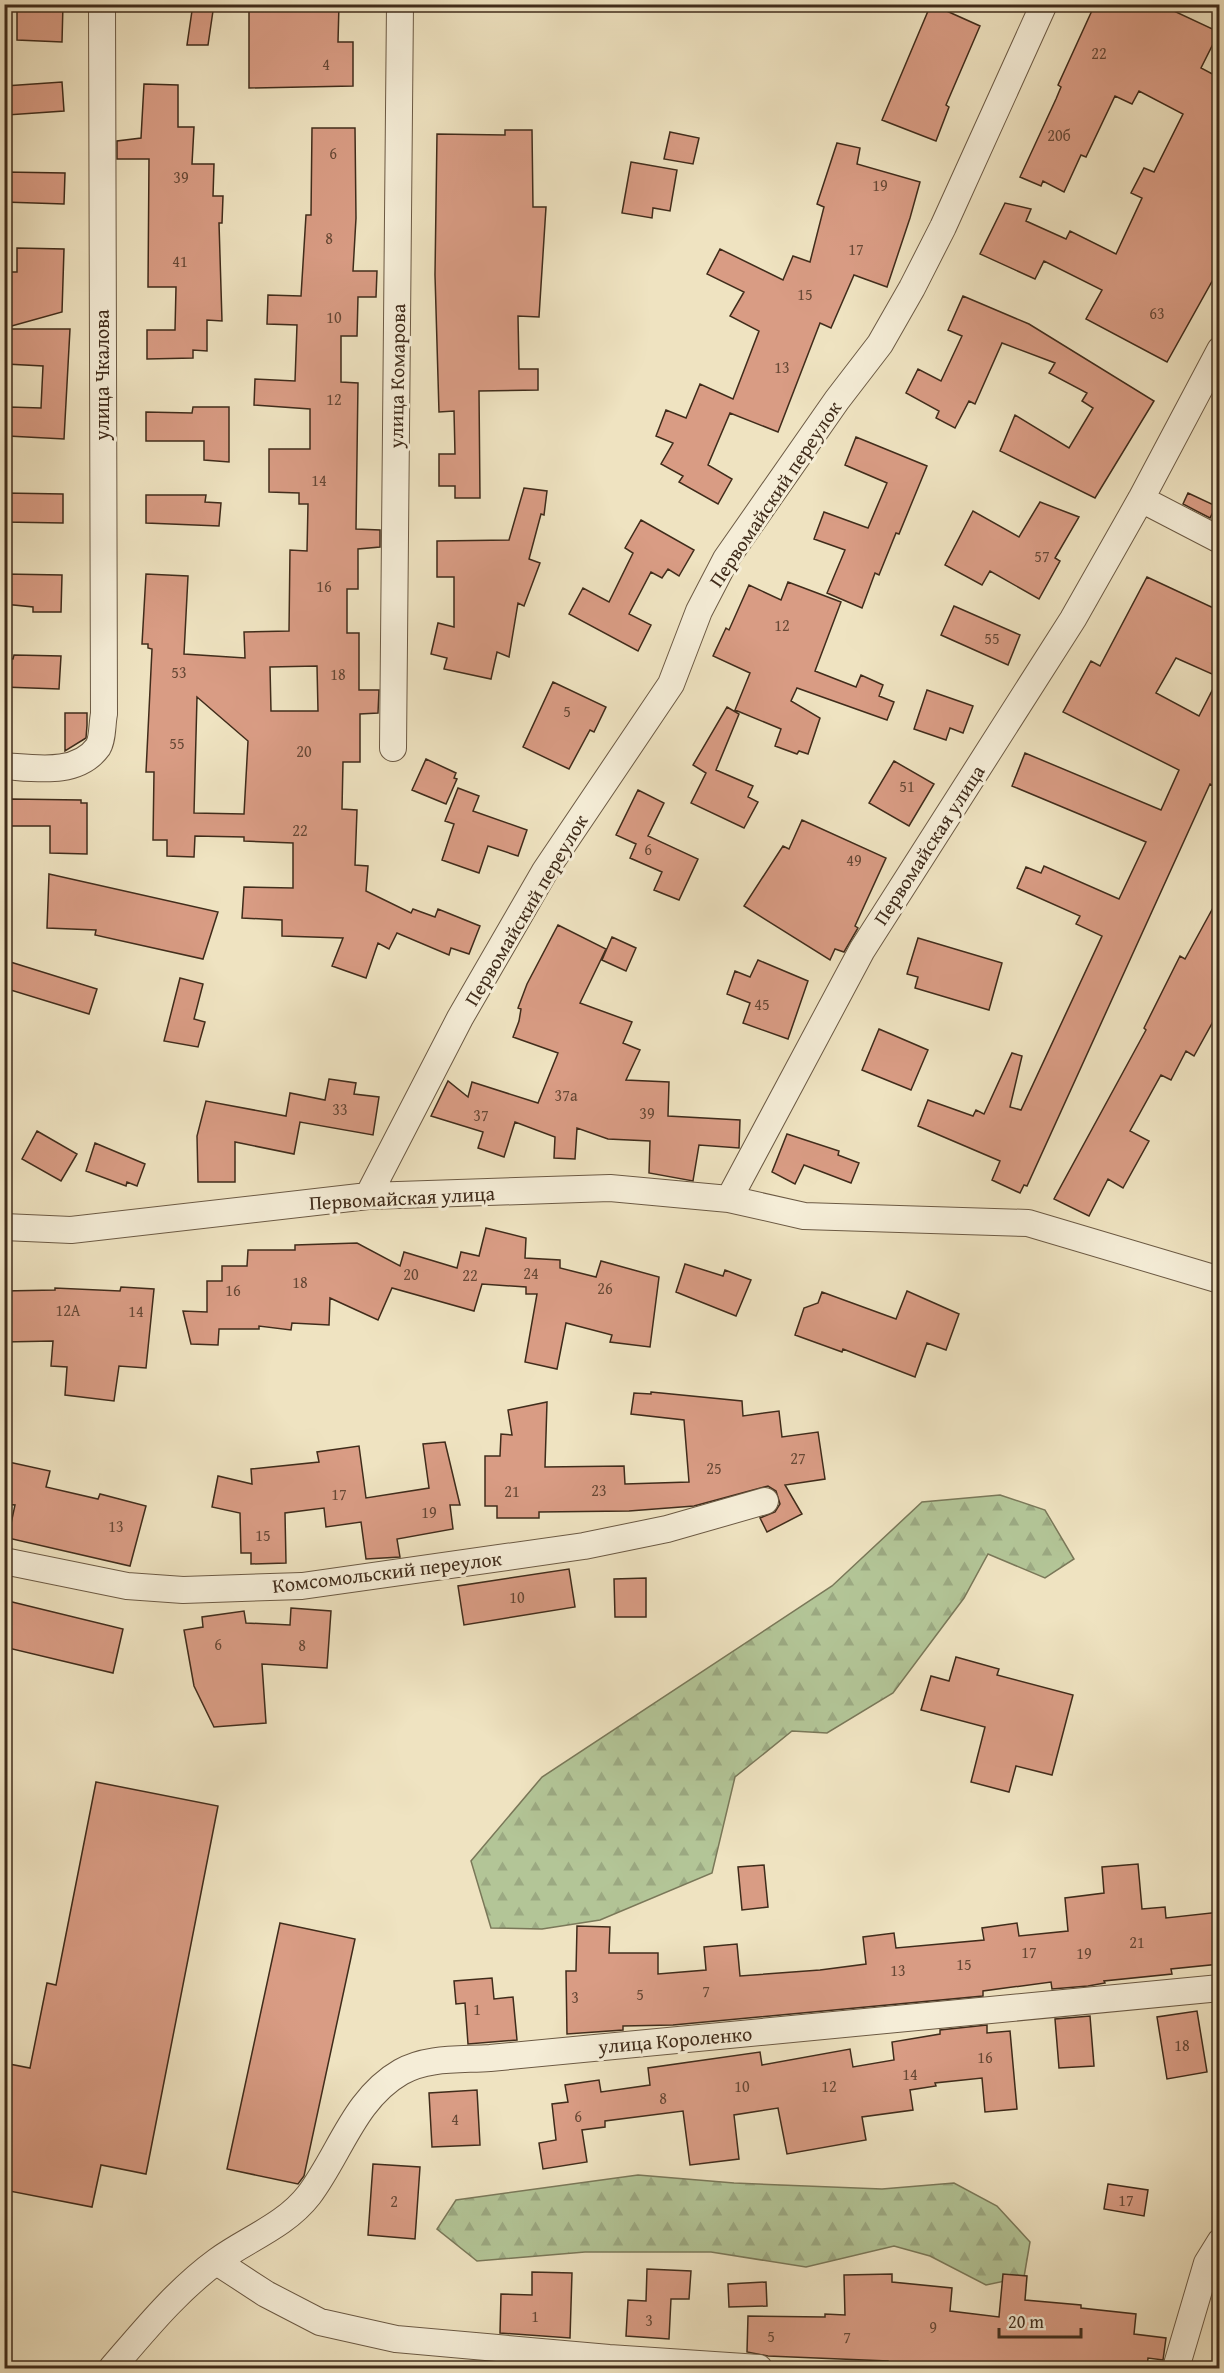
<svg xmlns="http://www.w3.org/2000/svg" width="1224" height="2373" font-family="'Gentium Book Plus',serif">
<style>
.forest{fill:url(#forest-firs);stroke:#7a7859;stroke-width:1.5}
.building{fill:#d99c84;stroke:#402c1b;stroke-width:1.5;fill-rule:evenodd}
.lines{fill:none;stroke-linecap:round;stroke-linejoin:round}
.street-casing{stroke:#6c5a44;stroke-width:28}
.street{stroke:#f5edd7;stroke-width:26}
.labels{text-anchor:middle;stroke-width:6;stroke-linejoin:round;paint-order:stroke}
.number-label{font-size:16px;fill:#664835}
.street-label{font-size:20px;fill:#402c1b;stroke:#f5edd7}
</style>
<defs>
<pattern id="forest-firs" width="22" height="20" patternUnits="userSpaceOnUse" patternTransform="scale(1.5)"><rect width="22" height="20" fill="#b3c597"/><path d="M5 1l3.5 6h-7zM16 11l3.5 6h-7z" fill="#9ba982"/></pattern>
</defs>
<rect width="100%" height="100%" fill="#efe3c1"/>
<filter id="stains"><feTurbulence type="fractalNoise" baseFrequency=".00333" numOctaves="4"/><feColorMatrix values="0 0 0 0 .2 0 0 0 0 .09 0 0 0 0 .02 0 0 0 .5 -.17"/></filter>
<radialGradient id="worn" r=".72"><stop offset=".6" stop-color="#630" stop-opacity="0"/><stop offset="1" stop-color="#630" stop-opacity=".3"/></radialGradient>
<!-- forest -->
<path class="forest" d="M 1000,1495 L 1045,1510 L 1074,1559 L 1045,1578 L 988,1554 L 964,1598 L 893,1693 L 827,1733 L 792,1731 L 735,1777 L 712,1873 L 600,1920 L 542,1929 L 491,1928 L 471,1861 L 542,1777 L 832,1586 L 922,1502 Z
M 638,2175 L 734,2183 L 882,2189 L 954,2183 L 997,2206 L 1030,2242 L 1024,2277 L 986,2285 L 930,2256 L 894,2246 L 806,2267 L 711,2252 L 585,2252 L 477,2261 L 437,2229 L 456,2200 Z"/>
<!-- building -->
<path class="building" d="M 17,4 L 63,4 L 62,42 L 17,40 Z
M 193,4 L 214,4 L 208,45 L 187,45 Z
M 249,4 L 339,4 L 338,42 L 353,42 L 353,86 L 249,88 Z
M 931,4 L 980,26 L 946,105 L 949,107 L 936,141 L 882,120 Z
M 1095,4 L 1159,4 L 1219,32 L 1201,68 L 1220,78 L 1220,267 L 1167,362 L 1086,319 L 1102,290 L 1044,261 L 1035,279 L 980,254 L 1005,203 L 1031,209 L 1026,221 L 1066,239 L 1070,231 L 1116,254 L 1142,198 L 1131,193 L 1144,168 L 1154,172 L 1183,114 L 1139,91 L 1132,104 L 1115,96 L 1086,157 L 1081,155 L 1064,192 L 1043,181 L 1041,186 L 1020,177 L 1056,99 L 1061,87 L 1058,85 Z
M 62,82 L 64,111 L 7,115 L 5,86 Z
M 144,84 L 178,85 L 178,127 L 194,127 L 192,164 L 214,164 L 213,196 L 223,196 L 222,223 L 219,223 L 222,321 L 207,320 L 207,351 L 193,350 L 193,358 L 147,359 L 147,330 L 175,330 L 176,287 L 148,287 L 149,159 L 117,159 L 117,141 L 141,138 Z
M 312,128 L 355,128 L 356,218 L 353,271 L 377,271 L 376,297 L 358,297 L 357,336 L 341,336 L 341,382 L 358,383 L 356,529 L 380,530 L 380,547 L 358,549 L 358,589 L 347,589 L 347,633 L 359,633 L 359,690 L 379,690 L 378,713 L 360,714 L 360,762 L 343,762 L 342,809 L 357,810 L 355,865 L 368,866 L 366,891 L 411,913 L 413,909 L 435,917 L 438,909 L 480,926 L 469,954 L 451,948 L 449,955 L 397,933 L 389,949 L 378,943 L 366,978 L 332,966 L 343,938 L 282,936 L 282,920 L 242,918 L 244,887 L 293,888 L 293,843 L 244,841 L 244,837 L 195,836 L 194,857 L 167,856 L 167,840 L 153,840 L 154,772 L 146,772 L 152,649 L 148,648 L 148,644 L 142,644 L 146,574 L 188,576 L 184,654 L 245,658 L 244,632 L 289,631 L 290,550 L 307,551 L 308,504 L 299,504 L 299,493 L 269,492 L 269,449 L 310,449 L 310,409 L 254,405 L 255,379 L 295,381 L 297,325 L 267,324 L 268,295 L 301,296 L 306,215 L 311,215 ZM 317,666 L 318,711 L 271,711 L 270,667 ZM 197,697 L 248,741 L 244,814 L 194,813 Z
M 505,130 L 532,130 L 533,207 L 546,207 L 539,317 L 518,316 L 519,369 L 538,369 L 538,390 L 479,391 L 480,498 L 455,498 L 455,486 L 439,486 L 439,454 L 455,454 L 454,411 L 439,412 L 435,275 L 437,134 L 505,135 Z
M 670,132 L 699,138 L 693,164 L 664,159 Z
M 837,143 L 860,148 L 857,164 L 920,182 L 910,218 L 887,287 L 854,275 L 831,328 L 820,323 L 778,432 L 730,413 L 708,465 L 732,479 L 718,504 L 679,482 L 683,476 L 661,464 L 673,443 L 656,436 L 666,410 L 686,418 L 700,384 L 733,399 L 759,331 L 730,316 L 744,292 L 707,274 L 720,249 L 783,280 L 793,256 L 810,262 L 824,207 L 817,204 Z
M 631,162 L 677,170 L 670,211 L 653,208 L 652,218 L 622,213 Z
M 4,172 L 65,173 L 64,204 L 4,202 Z
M 17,248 L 64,249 L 62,312 L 8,327 L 6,272 L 17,272 Z
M 963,296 L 1029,324 L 1154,401 L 1095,498 L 1000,451 L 1015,415 L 1069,448 L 1093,408 L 1082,401 L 1087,393 L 1049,373 L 1055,363 L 1002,343 L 975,404 L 969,401 L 955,428 L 936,418 L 939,411 L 906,393 L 918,369 L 941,381 L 962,336 L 948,330 Z
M 8,329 L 70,329 L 64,439 L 8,436 L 10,407 L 41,408 L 43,366 L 6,364 Z
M 193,407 L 229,407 L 229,462 L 204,460 L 204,441 L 146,441 L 146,412 L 192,413 Z
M 856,437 L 927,466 L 899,534 L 896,533 L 879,575 L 875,573 L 862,608 L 827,593 L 845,550 L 814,539 L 824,512 L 868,528 L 887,483 L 845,465 Z
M 524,488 L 547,491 L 544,515 L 541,514 L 529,559 L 540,563 L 524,606 L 518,603 L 509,657 L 497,652 L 491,679 L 444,669 L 447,658 L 431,654 L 438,623 L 454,627 L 454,577 L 437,577 L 437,541 L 509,540 Z
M 4,493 L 63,494 L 63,523 L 4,522 Z
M 1188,493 L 1216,506 L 1210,518 L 1183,504 Z
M 146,495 L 206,495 L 205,502 L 221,503 L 219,526 L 146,523 Z
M 1040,502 L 1079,517 L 1055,558 L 1060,561 L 1039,599 L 990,571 L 982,585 L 945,565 L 973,511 L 1019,537 Z
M 641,520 L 694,550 L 679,576 L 668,569 L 662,578 L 651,572 L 629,614 L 651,625 L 638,651 L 569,614 L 583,588 L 609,602 L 633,553 L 625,548 Z
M 4,574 L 62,575 L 61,612 L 33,612 L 33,607 L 4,604 Z
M 1147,577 L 1220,611 L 1220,789 L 1210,784 L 1027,1186 L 1024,1185 L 1020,1193 L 992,1180 L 1000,1161 L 918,1126 L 928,1100 L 973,1116 L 976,1110 L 984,1114 L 1012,1053 L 1022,1056 L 1010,1107 L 1021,1110 L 1102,936 L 1076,924 L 1080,916 L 1017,888 L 1026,867 L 1041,873 L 1044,866 L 1119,899 L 1146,842 L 1012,786 L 1025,753 L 1161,810 L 1179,770 L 1063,712 L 1091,661 L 1100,666 ZM 1176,658 L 1219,677 L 1199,716 L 1156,693 Z
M 788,582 L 841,602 L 815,671 L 856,687 L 861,675 L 883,685 L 879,696 L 894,702 L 887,720 L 797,688 L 791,701 L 820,718 L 808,754 L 799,751 L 797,754 L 775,746 L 781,729 L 735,710 L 750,673 L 713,656 L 726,628 L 729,630 L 749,585 L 781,600 Z
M 954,606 L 1020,635 L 1008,665 L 941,635 Z
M 14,655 L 61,656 L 59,689 L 4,687 L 4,658 L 13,659 Z
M 553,682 L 606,707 L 594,732 L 590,730 L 569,769 L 523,747 Z
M 927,690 L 973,706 L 963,733 L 950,728 L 946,740 L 914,729 Z
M 727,707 L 739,714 L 716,770 L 753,786 L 748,797 L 758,802 L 744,828 L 691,803 L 706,773 L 693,765 Z
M 65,713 L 87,713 L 87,725 L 86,738 L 65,751 Z
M 426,759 L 456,773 L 454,778 L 457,779 L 446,804 L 412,790 Z
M 894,761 L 934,784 L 909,826 L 869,803 Z
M 458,788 L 479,796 L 473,811 L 527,830 L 518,856 L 488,846 L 479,873 L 442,860 L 454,824 L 445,821 Z
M 638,790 L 664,803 L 648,836 L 698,859 L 679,900 L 654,890 L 662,872 L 630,858 L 636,844 L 616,835 Z
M 11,799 L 81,800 L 81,803 L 87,803 L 87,854 L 50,853 L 50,826 L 10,826 Z
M 802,820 L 886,858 L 855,926 L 858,928 L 844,952 L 835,949 L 830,960 L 744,906 L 783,846 L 789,849 Z
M 49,874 L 218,912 L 203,959 L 95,935 L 96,930 L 47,928 Z
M 1220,895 L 1220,1009 L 1194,1056 L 1186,1051 L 1171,1080 L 1161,1075 L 1130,1131 L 1149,1141 L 1123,1188 L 1108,1179 L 1089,1216 L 1054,1199 L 1146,1030 L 1144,1028 L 1180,956 L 1185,959 Z
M 558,925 L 606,949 L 580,1003 L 632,1022 L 623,1043 L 640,1050 L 626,1080 L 669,1082 L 668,1116 L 740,1120 L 739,1148 L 699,1145 L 693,1181 L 649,1173 L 650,1141 L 608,1139 L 577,1128 L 575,1159 L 554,1158 L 555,1137 L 515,1122 L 504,1157 L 478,1148 L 483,1132 L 431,1116 L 448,1081 L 468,1097 L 472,1082 L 538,1103 L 558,1053 L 513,1037 L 519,1021 L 521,1009 L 518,1008 L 527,984 Z
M 612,937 L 636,948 L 626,971 L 602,960 Z
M 918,938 L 1002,963 L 989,1010 L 915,988 L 918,977 L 907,974 Z
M 4,960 L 97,989 L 89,1014 L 4,988 Z
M 758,960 L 808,981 L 788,1039 L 743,1023 L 750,1003 L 727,994 L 735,971 L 750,977 Z
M 180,978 L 203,984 L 194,1019 L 205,1022 L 198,1047 L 164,1041 Z
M 879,1029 L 928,1050 L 911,1090 L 862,1070 Z
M 329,1079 L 356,1083 L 354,1094 L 379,1097 L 373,1135 L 300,1122 L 294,1154 L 235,1142 L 235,1182 L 198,1182 L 197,1136 L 206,1101 L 286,1116 L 290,1093 L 325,1100 Z
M 37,1131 L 77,1154 L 61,1181 L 22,1159 Z
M 787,1134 L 839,1151 L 838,1155 L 859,1163 L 851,1183 L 804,1165 L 795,1184 L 772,1172 Z
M 95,1143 L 145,1164 L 137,1186 L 127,1182 L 126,1186 L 86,1171 Z
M 486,1228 L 526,1238 L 525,1258 L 560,1260 L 560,1268 L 596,1277 L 601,1261 L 659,1277 L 650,1347 L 610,1342 L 612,1335 L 566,1323 L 557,1369 L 525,1362 L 537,1294 L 526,1294 L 526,1287 L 482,1284 L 474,1311 L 392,1288 L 378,1320 L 330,1298 L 329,1325 L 292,1323 L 291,1330 L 259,1326 L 259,1329 L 219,1329 L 218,1345 L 191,1344 L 183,1311 L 207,1312 L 207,1281 L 222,1281 L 222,1266 L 247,1266 L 248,1250 L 295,1250 L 295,1245 L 357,1243 L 400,1266 L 404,1252 L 457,1268 L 461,1252 L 479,1256 Z
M 685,1264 L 723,1276 L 725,1270 L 751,1280 L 736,1316 L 676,1292 Z
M 121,1287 L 154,1289 L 146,1368 L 119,1366 L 114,1401 L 65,1395 L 67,1367 L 51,1366 L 53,1341 L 4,1342 L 4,1291 L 55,1290 L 55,1288 L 120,1291 Z
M 907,1291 L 959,1314 L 946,1350 L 927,1343 L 915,1377 L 843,1349 L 842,1352 L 795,1335 L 804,1308 L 818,1303 L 822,1292 L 896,1319 Z
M 651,1392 L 742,1401 L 743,1416 L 779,1411 L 782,1437 L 818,1432 L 825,1479 L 785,1485 L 802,1514 L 767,1532 L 760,1518 L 775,1512 L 780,1504 L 776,1491 L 768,1486 L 694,1506 L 629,1511 L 539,1512 L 539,1518 L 497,1518 L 497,1506 L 485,1506 L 485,1456 L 500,1456 L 501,1434 L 512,1435 L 508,1410 L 547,1402 L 545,1467 L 624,1466 L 625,1484 L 689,1482 L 684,1420 L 631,1414 L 634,1393 L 651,1394 Z
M 445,1442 L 460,1505 L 450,1505 L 453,1529 L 397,1539 L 400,1557 L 366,1559 L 361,1522 L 326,1527 L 324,1508 L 285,1513 L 286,1563 L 251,1564 L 251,1553 L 241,1553 L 240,1513 L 212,1507 L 218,1476 L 252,1484 L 251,1469 L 319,1462 L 317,1452 L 359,1446 L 366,1498 L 429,1488 L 423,1444 Z
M 4,1461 L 50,1471 L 46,1487 L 98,1499 L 100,1494 L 146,1506 L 130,1566 L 8,1538 L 15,1505 L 4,1504 Z
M 569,1569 L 575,1607 L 464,1625 L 458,1586 Z
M 646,1578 L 646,1617 L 615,1617 L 614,1579 Z
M 4,1600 L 123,1629 L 113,1673 L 4,1647 Z
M 291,1608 L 331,1611 L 327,1668 L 262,1664 L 266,1723 L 214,1727 L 194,1686 L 184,1630 L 203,1627 L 202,1617 L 244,1611 L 246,1623 L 290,1625 Z
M 956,1657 L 999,1669 L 997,1675 L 1073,1695 L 1052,1775 L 1016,1766 L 1009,1792 L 971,1782 L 985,1727 L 921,1710 L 931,1676 L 949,1681 Z
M 96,1782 L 218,1806 L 146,2174 L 101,2165 L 92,2207 L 4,2190 L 4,2063 L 30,2068 L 47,1983 L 56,1985 Z
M 1138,1864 L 1142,1909 L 1165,1907 L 1166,1918 L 1220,1912 L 1220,1964 L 1171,1969 L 1172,1974 L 1104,1981 L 1105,1983 L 1088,1986 L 1052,1989 L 1051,1982 L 983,1991 L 983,1996 L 673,2025 L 623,2026 L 623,2030 L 567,2034 L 566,1971 L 576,1971 L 577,1926 L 610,1927 L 609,1953 L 658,1953 L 658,1974 L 706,1970 L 704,1947 L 737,1944 L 740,1976 L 820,1970 L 866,1964 L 863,1937 L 894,1933 L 896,1948 L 984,1940 L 982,1928 L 1017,1923 L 1019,1936 L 1068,1931 L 1065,1898 L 1104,1893 L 1102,1867 Z
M 764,1865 L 768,1907 L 742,1910 L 738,1867 Z
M 280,1923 L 355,1939 L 304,2176 L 298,2184 L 227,2169 Z
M 492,1978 L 494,1999 L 513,1997 L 517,2040 L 468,2044 L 465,2003 L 456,2004 L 454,1981 Z
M 1197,2011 L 1207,2072 L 1167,2079 L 1157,2017 Z
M 1090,2016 L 1094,2066 L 1059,2068 L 1055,2019 Z
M 987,2025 L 987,2033 L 1010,2031 L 1017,2109 L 985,2112 L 982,2078 L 935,2083 L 936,2086 L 910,2090 L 913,2110 L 862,2117 L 866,2140 L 787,2154 L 778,2108 L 734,2115 L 739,2159 L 690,2165 L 683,2111 L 605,2121 L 605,2127 L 582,2130 L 587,2162 L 543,2169 L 539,2143 L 556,2140 L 552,2104 L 568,2102 L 565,2085 L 599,2080 L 601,2092 L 650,2085 L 648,2068 L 760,2052 L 762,2065 L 850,2049 L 853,2067 L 894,2060 L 892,2042 L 940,2034 L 940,2030 Z
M 477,2090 L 480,2145 L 432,2147 L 429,2093 Z
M 373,2164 L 420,2167 L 415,2239 L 368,2235 Z
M 1108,2184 L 1148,2190 L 1144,2216 L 1104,2209 Z
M 647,2269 L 691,2271 L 689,2299 L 671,2299 L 669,2339 L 626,2336 L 628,2300 L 646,2301 Z
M 532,2272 L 572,2273 L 570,2338 L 500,2333 L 501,2294 L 532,2295 Z
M 892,2274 L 892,2282 L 952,2288 L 950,2311 L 999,2317 L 1003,2274 L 1027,2276 L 1025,2300 L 1081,2305 L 1081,2308 L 1136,2314 L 1134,2334 L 1166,2338 L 1163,2360 L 1148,2358 L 1147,2368 L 943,2368 L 888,2364 L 888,2361 L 768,2356 L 747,2352 L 748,2316 L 825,2317 L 825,2314 L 845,2315 L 844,2275 Z
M 766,2282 L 767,2306 L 729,2307 L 728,2284 Z"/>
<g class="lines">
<!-- street casing -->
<g class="street-casing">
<path id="street" d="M 1141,499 L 1220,540
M 393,748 L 400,4
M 4,766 C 35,768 77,776 98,747 C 103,739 102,723 104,714 L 102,4
M 368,1196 L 460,1018 L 545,871 L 671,684 L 699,611 L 726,559 L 837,400 L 880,344 L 912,288 L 943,227 L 1044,4
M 729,1199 L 862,950 L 1073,619 L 1141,499 L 1220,350
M 4,1227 L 71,1230 L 368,1196 L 610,1188 L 729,1199 L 804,1216 L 1028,1223 L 1220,1280
M 4,1561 L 127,1586 L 183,1590 L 302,1586 L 584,1546 L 667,1529 L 765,1501
M 217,2262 L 266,2294 L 320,2322 L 396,2339 L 609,2358 L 759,2368
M 112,2368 C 144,2331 176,2291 217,2261 C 247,2239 285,2226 309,2195 C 340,2154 354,2099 401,2072 C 427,2057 460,2060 490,2058 L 1220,1988
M 1176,2368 L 1207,2263 L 1220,2242"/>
</g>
<!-- street -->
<use href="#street" class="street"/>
</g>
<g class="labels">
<!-- number labels -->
<g class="number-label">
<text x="1099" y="59">22</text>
<text x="326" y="70">4</text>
<text x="1059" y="141">20б</text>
<text x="333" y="159">6</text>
<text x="181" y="183">39</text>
<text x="880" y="191">19</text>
<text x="329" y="244">8</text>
<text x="856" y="255">17</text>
<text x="180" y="267">41</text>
<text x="805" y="300">15</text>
<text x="1157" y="319">63</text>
<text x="334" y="323">10</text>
<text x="782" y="373">13</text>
<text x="334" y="405">12</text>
<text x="319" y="486">14</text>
<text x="1042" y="562">57</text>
<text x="324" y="592">16</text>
<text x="782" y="631">12</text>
<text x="992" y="644">55</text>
<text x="179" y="678">53</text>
<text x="338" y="680">18</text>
<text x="567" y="717">5</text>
<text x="177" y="749">55</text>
<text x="304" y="757">20</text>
<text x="907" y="792">51</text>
<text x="300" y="836">22</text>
<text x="648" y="855">6</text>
<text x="854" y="866">49</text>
<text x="762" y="1010">45</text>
<text x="566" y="1101">37а</text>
<text x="340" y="1115">33</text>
<text x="647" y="1119">39</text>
<text x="481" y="1121">37</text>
<text x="531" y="1279">24</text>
<text x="411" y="1280">20</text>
<text x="470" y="1281">22</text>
<text x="300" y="1288">18</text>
<text x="605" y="1294">26</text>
<text x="233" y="1296">16</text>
<text x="68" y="1316">12A</text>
<text x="136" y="1317">14</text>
<text x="798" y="1464">27</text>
<text x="714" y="1474">25</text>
<text x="599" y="1496">23</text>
<text x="512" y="1497">21</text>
<text x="339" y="1500">17</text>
<text x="429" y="1518">19</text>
<text x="116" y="1532">13</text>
<text x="263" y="1541">15</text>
<text x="517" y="1603">10</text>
<text x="218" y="1650">6</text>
<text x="302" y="1651">8</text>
<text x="1137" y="1948">21</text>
<text x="1029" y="1958">17</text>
<text x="1084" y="1959">19</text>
<text x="964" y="1970">15</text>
<text x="898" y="1976">13</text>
<text x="706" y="1997">7</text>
<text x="640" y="2000">5</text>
<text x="575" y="2003">3</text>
<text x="477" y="2015">1</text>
<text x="1182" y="2051">18</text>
<text x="985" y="2063">16</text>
<text x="910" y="2080">14</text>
<text x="742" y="2092">10</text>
<text x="829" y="2092">12</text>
<text x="663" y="2104">8</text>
<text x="578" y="2122">6</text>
<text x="455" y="2125">4</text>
<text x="1126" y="2206">17</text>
<text x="394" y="2207">2</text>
<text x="535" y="2322">1</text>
<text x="649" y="2326">3</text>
<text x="933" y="2333">9</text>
<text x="771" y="2342">5</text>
<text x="847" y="2343">7</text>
</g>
<!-- street labels -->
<g class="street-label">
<text transform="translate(102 375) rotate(-90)" y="7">улица Чкалова</text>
<text transform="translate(397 376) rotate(-89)" y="7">улица Комарова</text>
<text transform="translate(775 494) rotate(-56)" y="7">Первомайский переулок</text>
<text transform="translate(929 845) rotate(-57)" y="7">Первомайская улица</text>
<text transform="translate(526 910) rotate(-59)" y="7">Первомайский переулок</text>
<text transform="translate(402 1198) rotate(-3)" y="7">Первомайская улица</text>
<text transform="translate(387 1572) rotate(-7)" y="7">Комсомольский переулок</text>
<text transform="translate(675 2040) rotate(-5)" y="7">улица Короленко</text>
</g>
</g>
<!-- margin -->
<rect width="1224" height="2373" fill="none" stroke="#efe3c1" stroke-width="24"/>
<rect x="6" y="6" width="1212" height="2361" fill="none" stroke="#402c1b" stroke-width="3"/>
<rect x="12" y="12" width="1200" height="2349" fill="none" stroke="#402c1b" stroke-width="1.5"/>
<!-- scale -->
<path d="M999 2328v9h82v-9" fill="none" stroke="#402c1b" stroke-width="3"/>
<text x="1008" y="2328" font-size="18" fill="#402c1b" stroke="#f5edd7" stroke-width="4.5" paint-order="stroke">20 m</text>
<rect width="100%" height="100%" filter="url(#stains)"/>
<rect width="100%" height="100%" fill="url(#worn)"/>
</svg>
